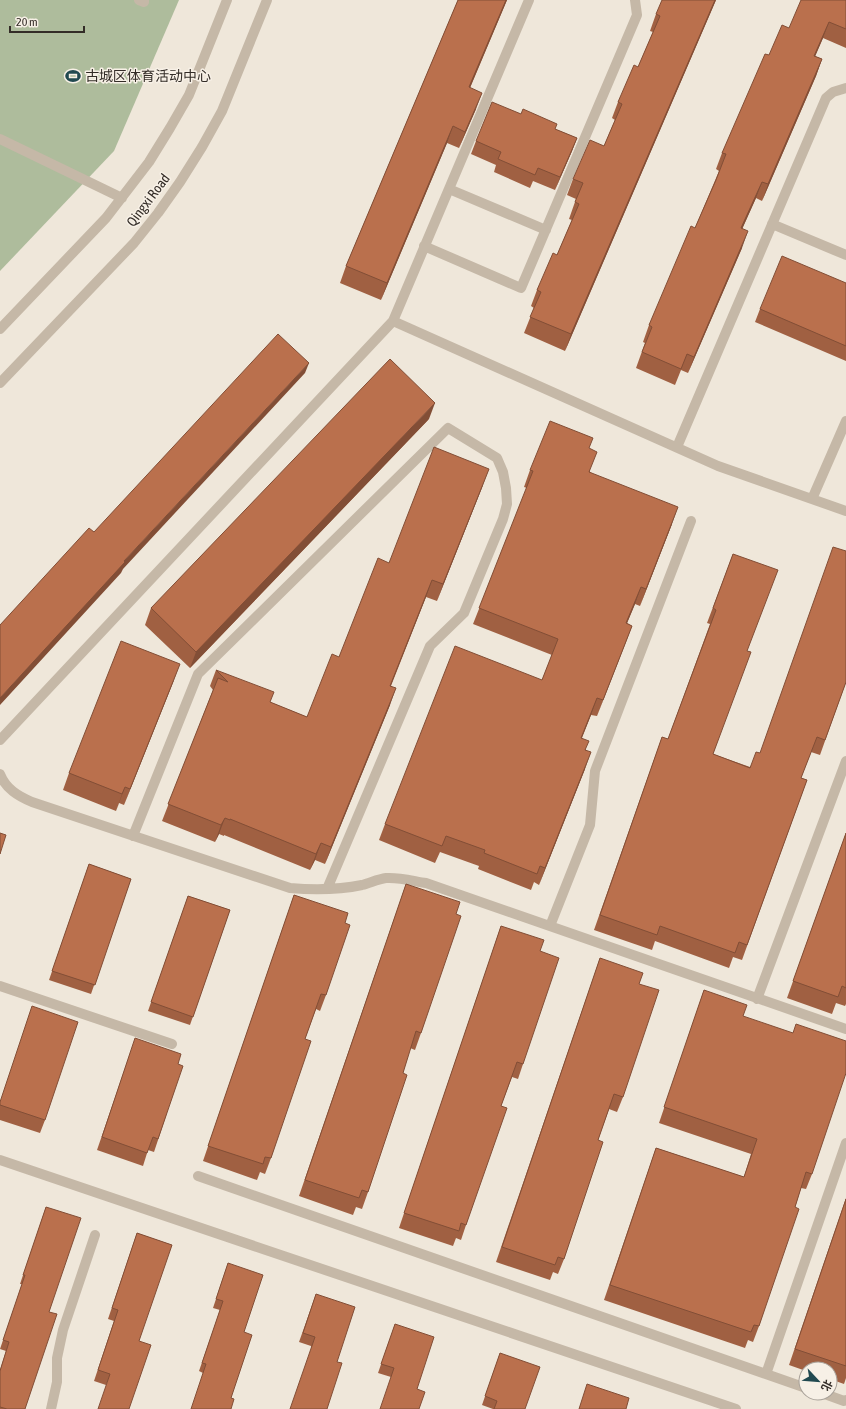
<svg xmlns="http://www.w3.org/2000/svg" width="846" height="1409" font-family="'Asap Condensed','Noto Sans SC',sans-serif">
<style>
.garden{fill:#aebc9c}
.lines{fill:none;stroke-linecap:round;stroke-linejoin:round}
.minor{stroke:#c5b8a7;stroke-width:10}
.wall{fill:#a06042}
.shaded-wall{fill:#824e36}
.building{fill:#ba704d;stroke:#824e36}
.labels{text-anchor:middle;stroke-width:3;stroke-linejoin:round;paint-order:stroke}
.poi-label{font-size:14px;fill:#332c27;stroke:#f7f0e6;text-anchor:start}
.street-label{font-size:14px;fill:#332c27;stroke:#f7f0e6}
</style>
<rect width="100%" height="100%" fill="#efe7da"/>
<!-- garden -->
<path class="garden" d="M 0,0 L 179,0 L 114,151 L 0,271 Z"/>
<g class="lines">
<!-- minor -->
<path class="minor" d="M 139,0 L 144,2 L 144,0
M 0,139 L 122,198
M 449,189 L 546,230
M 772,224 L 846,255
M 424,246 L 521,288 L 637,15 L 635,0
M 393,321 L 718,466 L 846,511
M 0,329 L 106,218 L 149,162 L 170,128 L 189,95 L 227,0
M 0,383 L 134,243 L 158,213 L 180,182 L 202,147 L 222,111 L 267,0
M 677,447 L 826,98 L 833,92 L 846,88
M 812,499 L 846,421
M 0,740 L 393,321 L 529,0
M 0,774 C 6,789 18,796 32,802 L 290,888 C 314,890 338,890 362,885 C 370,883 378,879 386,878 C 399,877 413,881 426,883 L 846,1029
M 133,836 L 198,674 L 448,428 L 497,458 L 503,472 L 506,488 L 507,504 L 503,519 L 464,613 L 430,646 L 327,889
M 550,926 L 590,825 L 595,771 L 691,521
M 0,986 L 172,1044
M 757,999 L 846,761
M 0,1160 L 736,1409
M 198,1176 L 806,1388
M 766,1374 L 846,1143
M 822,1393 L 844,1401 L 846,1400
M 51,1409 L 57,1382 L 57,1358 L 63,1330 L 95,1235"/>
</g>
<!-- wall -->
<path class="wall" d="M 458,0 L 507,0 L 470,88 L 476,109 L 459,148 L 447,143 L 381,300 L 340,283 L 346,266 Z
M 716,0 L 565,351 L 524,333 L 534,308 L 531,306 L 537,290 L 557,255 L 572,220 L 569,219 L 576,199 L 567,195 L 573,179 L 604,146 L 615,120 L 612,118 L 618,102 L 638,67 L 653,32 L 650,31 L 656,14 Z
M 846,0 L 846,48 L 823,38 L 815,56 L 822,59 L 816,76 L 762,201 L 756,198 L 742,229 L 742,248 L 688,373 L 681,370 L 675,385 L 636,368 L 645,343 L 643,342 L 649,325 L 695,228 L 719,171 L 716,169 L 722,153 L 769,55 L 789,28 Z
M 555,129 L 577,138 L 572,151 L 555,190 L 533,181 L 530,188 L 494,172 L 496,165 L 471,154 L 476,141 Z
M 846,283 L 846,361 L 755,322 L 760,309 Z
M 429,419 L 190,668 L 145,625 L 151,608 Z
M 589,449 L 590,472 L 672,524 L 640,606 L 635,604 L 627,623 L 632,626 L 597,716 L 591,715 L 582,738 L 586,750 L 585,769 L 539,885 L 534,882 L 531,890 L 478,869 L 479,866 L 440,852 L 435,863 L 379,840 L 385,824 L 542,680 L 552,655 L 473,624 L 527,488 L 524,487 L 530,470 Z
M 483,485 L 437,601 L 426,597 L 391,686 L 390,705 L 325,864 L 315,860 L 310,870 L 224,835 L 224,836 L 219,834 L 215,842 L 162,821 L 213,690 L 210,686 L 216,670 L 270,702 L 307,717 L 389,563 Z
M 733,554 L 747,651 L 713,754 L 750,767 L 760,753 L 846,682 L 820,755 L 811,752 L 801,778 L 807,780 L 742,960 L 733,957 L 729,968 L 655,941 L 652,950 L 594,930 L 662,737 L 668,739 L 710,624 L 707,623 Z
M 174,680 L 124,805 L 119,803 L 116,811 L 63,790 L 69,773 Z
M 846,833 L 846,1004 L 845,1006 L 836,1003 L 832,1014 L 787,998 Z
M 89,864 L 131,879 L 91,994 L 49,980 Z
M 406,884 L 456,914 L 421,1033 L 415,1050 L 410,1048 L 403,1073 L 368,1192 L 362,1209 L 356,1207 L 353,1215 L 299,1196 Z
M 294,895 L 345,923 L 326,995 L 320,1011 L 316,1009 L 305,1039 L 271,1158 L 265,1174 L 260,1172 L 257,1180 L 203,1161 Z
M 188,896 L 230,910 L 190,1025 L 148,1011 Z
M 501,926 L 540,951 L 523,1064 L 518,1079 L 512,1077 L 501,1106 L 466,1225 L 461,1240 L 456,1238 L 453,1246 L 399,1228 Z
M 600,958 L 639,984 L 623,1097 L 617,1112 L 609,1109 L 598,1140 L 564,1259 L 558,1274 L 553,1272 L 550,1280 L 496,1262 Z
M 704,990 L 743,1016 L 812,1174 L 806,1189 L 801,1188 L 759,1326 L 753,1342 L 748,1340 L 745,1348 L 604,1300 L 656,1148 L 744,1177 L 751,1154 L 659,1123 Z
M 131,1051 L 178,1064 L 166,1116 L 154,1152 L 148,1150 L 143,1166 L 97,1150 Z
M 0,1101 L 45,1120 L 40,1133 L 0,1120 Z
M 846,1198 L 846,1378 L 844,1384 L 830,1379 L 830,1369 L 806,1369 L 806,1371 L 789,1365 Z
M 46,1207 L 49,1312 L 25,1409 L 0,1409 L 0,1370 L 6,1351 L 0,1349 L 22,1284 L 20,1284 Z
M 137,1233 L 172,1245 L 106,1385 L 94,1381 L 114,1321 L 108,1319 Z
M 228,1263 L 244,1332 L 231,1398 L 231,1409 L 203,1373 L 199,1371 L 220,1310 L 213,1308 Z
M 316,1294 L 337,1362 L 327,1409 L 311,1346 L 299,1342 Z
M 395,1324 L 417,1389 L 391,1377 L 378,1373 Z
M 500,1353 L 525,1409 L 493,1409 L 482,1405 Z"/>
<!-- shaded-wall -->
<path class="shaded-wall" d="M 506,0 L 507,0 L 463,104 L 469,87 Z
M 715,0 L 716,0 L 565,351 L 571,334 Z
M 829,22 L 823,38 L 808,73 L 814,56 Z
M 822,59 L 816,76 L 762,201 L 768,184 Z
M 482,93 L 476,109 L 459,148 L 465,132 Z
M 453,126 L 447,143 L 381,300 L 387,283 Z
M 577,138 L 572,151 L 555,190 L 560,177 Z
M 762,182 L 756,198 L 735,245 L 741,228 Z
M 748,231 L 742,248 L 688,373 L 694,357 Z
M 309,363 L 305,373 L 123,569 L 121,573 L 0,705 L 0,698 L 124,561 Z
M 435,403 L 429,419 L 190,668 L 196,652 Z
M 489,469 L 483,485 L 437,601 L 443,584 Z
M 678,507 L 672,524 L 640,606 L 646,589 Z
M 432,580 L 426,597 L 384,702 L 390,686 Z
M 641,587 L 635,604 L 620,640 L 626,623 Z
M 632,626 L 626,642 L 597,716 L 603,700 Z
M 180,664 L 174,680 L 124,805 L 130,789 Z
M 396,688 L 390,705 L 325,864 L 331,847 Z
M 597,698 L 591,715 L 575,754 L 581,738 Z
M 591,752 L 585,769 L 539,885 L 545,868 Z
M 125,787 L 116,811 L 122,794 Z
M 225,818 L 219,834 L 215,842 L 221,825 Z
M 321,843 L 315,860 L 310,870 L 316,854 Z"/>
<!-- building -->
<path class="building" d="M 458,0 L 506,0 L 469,87 L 482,93 L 465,132 L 453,126 L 387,283 L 346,266 Z
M 662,0 L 715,0 L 571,334 L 530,317 L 541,292 L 537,290 L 553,253 L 557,255 L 579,204 L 575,202 L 583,183 L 573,179 L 590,140 L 604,146 L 622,104 L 618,102 L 634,65 L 638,67 L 660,16 L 656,14 Z
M 801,0 L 846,0 L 846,29 L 829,22 L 814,56 L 822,59 L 768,184 L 762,182 L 741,228 L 748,231 L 694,357 L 687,354 L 681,369 L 642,352 L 652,327 L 649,325 L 691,226 L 695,228 L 716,180 L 726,154 L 722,153 L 765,54 L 769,55 L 782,25 L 789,28 Z
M 492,102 L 521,114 L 523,109 L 557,124 L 555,129 L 577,138 L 560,177 L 538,168 L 535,175 L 498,159 L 501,152 L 476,141 Z
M 782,256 L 846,283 L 846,346 L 760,309 Z
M 278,334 L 309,363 L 124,561 L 125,562 L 0,698 L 0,625 L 89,528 L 94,532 Z
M 390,359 L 435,403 L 196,652 L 151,608 Z
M 550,421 L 593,438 L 589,448 L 597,452 L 589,472 L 678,507 L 646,589 L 641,587 L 626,623 L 632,626 L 603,700 L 597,698 L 581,738 L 589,741 L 585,750 L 591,752 L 545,868 L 540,866 L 537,874 L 484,853 L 485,850 L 446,836 L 442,846 L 385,824 L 455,646 L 542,680 L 558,639 L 479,608 L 533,471 L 530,470 Z
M 434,447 L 489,469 L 443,584 L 432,580 L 390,686 L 396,688 L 331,847 L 321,843 L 316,854 L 230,819 L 230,820 L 225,818 L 221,825 L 168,804 L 218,678 L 228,682 L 216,670 L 274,692 L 270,702 L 307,717 L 332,654 L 339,657 L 378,558 L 389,563 Z
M 833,547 L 846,551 L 846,682 L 825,740 L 817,737 L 801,778 L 807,780 L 747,945 L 739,942 L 735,953 L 660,926 L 657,935 L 600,915 L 662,737 L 668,739 L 716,610 L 713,608 L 733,554 L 778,570 L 747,651 L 751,652 L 713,754 L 750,768 L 756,752 L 760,753 Z
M 121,641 L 180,664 L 130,789 L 125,787 L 122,794 L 69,773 Z
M 0,833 L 6,835 L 0,854 Z
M 846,833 L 846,988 L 842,986 L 838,997 L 793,981 Z
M 89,864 L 131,879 L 95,985 L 52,971 Z
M 406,884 L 460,902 L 456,914 L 461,916 L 421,1033 L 416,1031 L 403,1073 L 407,1075 L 368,1192 L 362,1190 L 359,1198 L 305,1180 Z
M 294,895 L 348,913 L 345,923 L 350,925 L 326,995 L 321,994 L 305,1039 L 311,1041 L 271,1158 L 265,1157 L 263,1164 L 208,1146 Z
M 188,896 L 230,910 L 193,1017 L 151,1002 Z
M 501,926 L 544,940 L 540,951 L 559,958 L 523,1064 L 517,1062 L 501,1106 L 507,1108 L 466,1225 L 461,1223 L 459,1231 L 404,1213 Z
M 600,958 L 643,973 L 639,984 L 659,990 L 623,1097 L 614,1094 L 598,1140 L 603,1142 L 564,1259 L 558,1257 L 555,1265 L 502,1247 Z
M 704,990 L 747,1005 L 743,1016 L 793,1033 L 796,1024 L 846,1041 L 846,1073 L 812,1174 L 806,1172 L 795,1207 L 799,1209 L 759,1326 L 754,1325 L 751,1332 L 610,1285 L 656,1148 L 744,1177 L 757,1139 L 664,1107 Z
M 32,1006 L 78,1022 L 45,1120 L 0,1105 L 0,1102 Z
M 135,1038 L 181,1054 L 178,1064 L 183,1066 L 158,1139 L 153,1137 L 147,1153 L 102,1137 Z
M 846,1199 L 846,1366 L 795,1349 Z
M 46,1207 L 81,1218 L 49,1312 L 57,1314 L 25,1409 L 7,1409 L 0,1407 L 0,1371 L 9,1342 L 3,1340 L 25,1275 L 23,1275 Z
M 137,1233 L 172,1245 L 139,1341 L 151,1345 L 129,1409 L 98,1409 L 110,1374 L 98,1370 L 118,1310 L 112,1308 Z
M 228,1263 L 263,1275 L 244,1332 L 252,1335 L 231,1398 L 234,1399 L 231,1409 L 191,1409 L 206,1364 L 202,1363 L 223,1301 L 216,1299 Z
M 316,1294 L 355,1307 L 337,1362 L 342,1363 L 327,1409 L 290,1409 L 315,1337 L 303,1333 Z
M 395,1324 L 434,1337 L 417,1389 L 425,1392 L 419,1409 L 380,1409 L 394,1368 L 381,1364 Z
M 500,1353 L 540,1367 L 525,1409 L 494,1409 L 497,1401 L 485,1396 Z
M 587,1384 L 629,1398 L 626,1409 L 579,1409 Z"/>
<!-- icons -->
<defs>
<g id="stadium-bare" transform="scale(1.2)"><path d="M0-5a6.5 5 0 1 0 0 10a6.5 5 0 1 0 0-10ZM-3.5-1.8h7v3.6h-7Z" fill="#214950" stroke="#f7f0e6" stroke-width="2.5" paint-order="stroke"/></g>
</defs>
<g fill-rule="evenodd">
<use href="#stadium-bare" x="73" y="76"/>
</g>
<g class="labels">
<!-- poi labels -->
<g class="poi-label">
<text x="85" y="81">古城区体育活动中心</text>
</g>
<!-- street labels -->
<g class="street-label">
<text transform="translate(148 200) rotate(-53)" y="5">Qingxi Road</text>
</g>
</g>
<!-- north arrow -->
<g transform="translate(818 1381) rotate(116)"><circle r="19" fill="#f7f0e6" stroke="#a9a29a"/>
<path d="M0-3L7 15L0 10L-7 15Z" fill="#214950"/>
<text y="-6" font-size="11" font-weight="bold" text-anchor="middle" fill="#332c27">北</text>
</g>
<!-- scale -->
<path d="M10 26v6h74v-6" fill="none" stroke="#332c27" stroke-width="2"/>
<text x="16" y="26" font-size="12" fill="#332c27" stroke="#f7f0e6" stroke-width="3" paint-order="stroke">20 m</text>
</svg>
